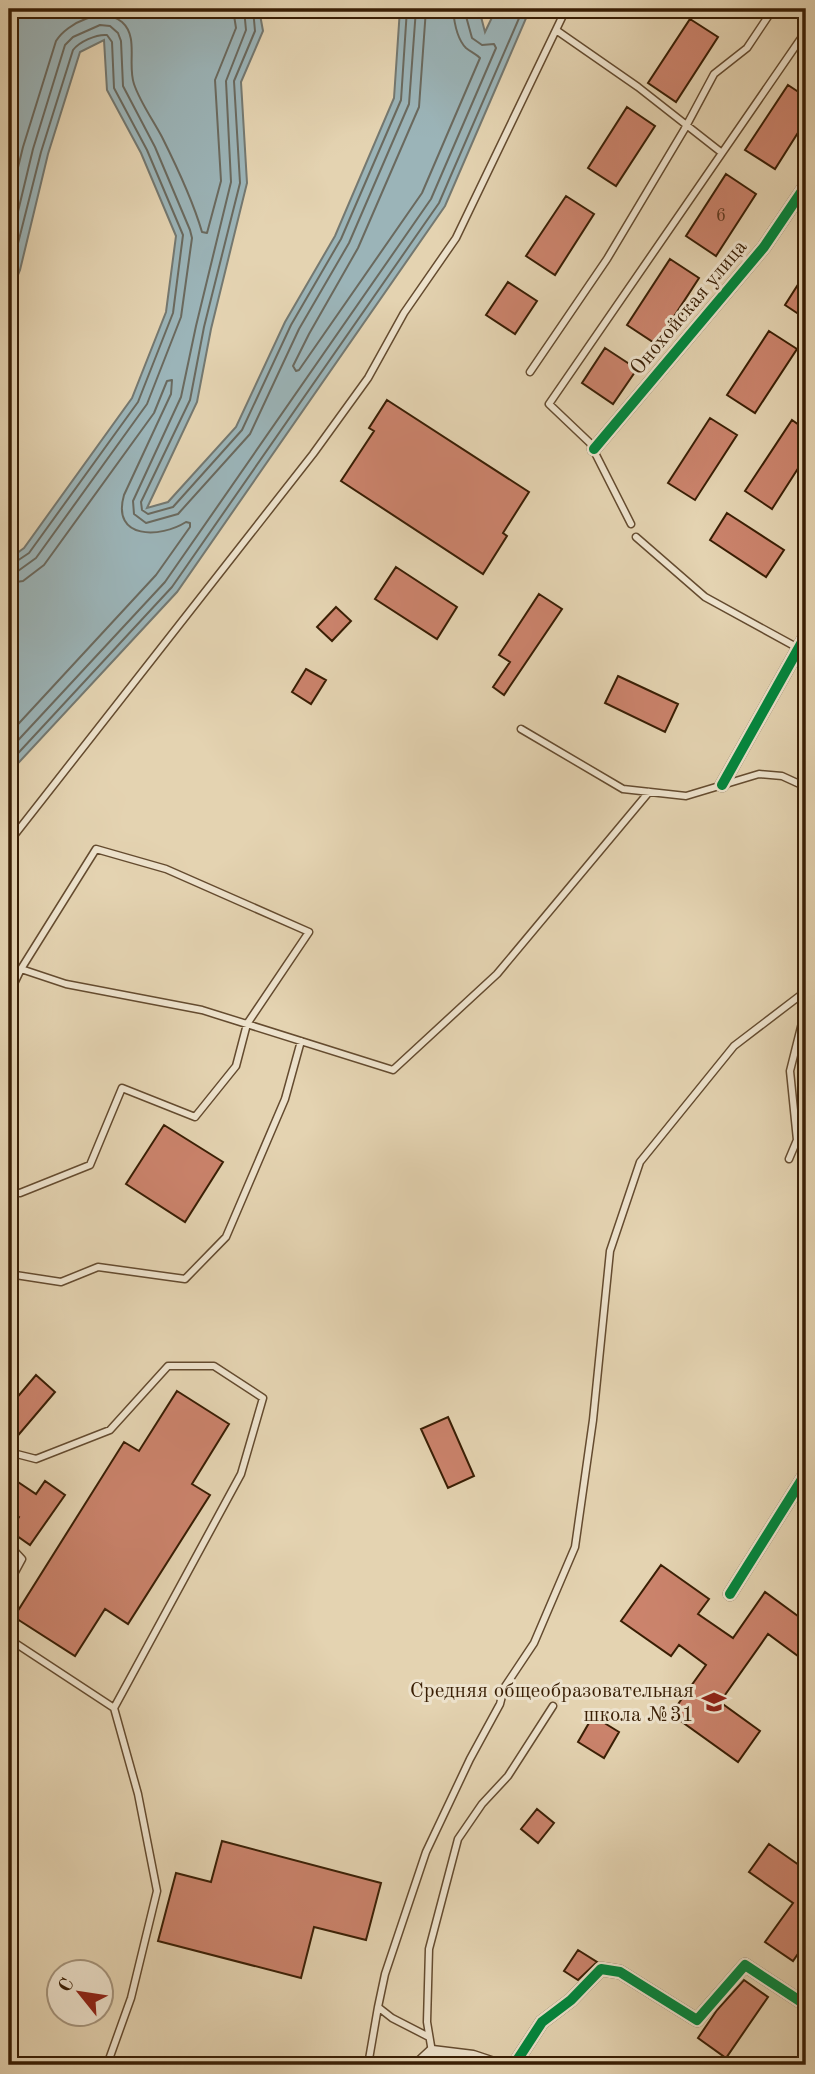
<svg xmlns="http://www.w3.org/2000/svg" width="815" height="2074" font-family="'Old Standard TT',serif">
<style>
.water{fill:#9bb4b8;stroke:#747870;stroke-width:2}
.lines{fill:none;stroke-linecap:round;stroke-linejoin:round}
.shore{stroke:#6a695e;stroke-width:2}
.building{fill:#cb836c;stroke:#391e04;stroke-width:2}
.service-casing{stroke:#644b2f;stroke-width:9}
.minor-casing{stroke:#644b2f;stroke-width:15}
.service{stroke:#ede2cc;stroke-width:6}
.minor{stroke:#ede2cc;stroke-width:12}
.cycleway-casing{stroke:#ede2cc;stroke-width:15}
.cycleway{stroke:#00873e;stroke-width:10}
.labels{text-anchor:middle;stroke-width:6;stroke-linejoin:round;paint-order:stroke}
.number-label{font-size:18px;fill:#5e371e}
.street-label{font-size:21px;fill:#391e04;stroke:#ede2cc}
.poi-label{font-size:21px;fill:#391e04;stroke:#ede2cc;text-anchor:end}
</style>
<rect width="100%" height="100%" fill="#e4d3b1"/>
<filter id="stains"><feTurbulence type="fractalNoise" baseFrequency=".00286" numOctaves="4"/><feColorMatrix values="0 0 0 0 .2 0 0 0 0 .09 0 0 0 0 .02 0 0 0 .5 -.17"/></filter>
<radialGradient id="worn" r=".72"><stop offset=".6" stop-color="#630" stop-opacity="0"/><stop offset="1" stop-color="#630" stop-opacity=".3"/></radialGradient>
<!-- water -->
<path class="water" d="M 9,9 L 259,9 L 263,31 L 241,82 L 247,183 L 211,329 L 197,402 L 147,508 L 168,502 L 236,427 L 285,322 L 335,236 L 394,98 L 400,9 L 479,9 L 485,32 L 496,9 L 530,9 L 445,206 L 177,592 L 9,773 L 9,559 L 24,548 L 132,398 L 166,312 L 176,236 L 141,153 L 107,90 L 104,40 L 80,52 L 48,154 L 20,270 L 9,297 Z"/>
<g class="lines">
<!-- shore -->
<path class="shore" d="M 244,9 L 246,30 L 226,81 L 231,182 L 196,326 L 181,397 L 133,501 L 134,514 L 146,523 L 178,514 L 250,434 L 299,329 L 349,243 L 409,104 L 416,9
M 253,9 L 255,31 L 234,81 L 240,183 L 204,327 L 190,400 L 141,502 L 142,510 L 148,514 L 173,507 L 242,430 L 291,325 L 341,239 L 401,100 L 407,9
M 426,9 L 419,107 L 358,248 L 309,334 L 293,366 L 296,371 L 299,370 L 422,193 L 480,58 C 476,54 471,52 466,48 C 457,39 454,21 453,9
M 9,204 L 23,147 L 56,41 C 67,23 103,6 122,22 C 139,37 127,64 134,84 C 140,102 153,120 162,137 C 176,165 193,201 202,232 L 207,233 L 221,181 L 215,80 L 236,28 L 233,9
M 9,249 L 33,149 L 65,45 L 73,37 L 100,25 L 110,26 L 118,33 L 121,41 L 123,86 L 155,147 L 190,230 L 192,238 L 181,317 L 147,404 L 36,558 L 18,571 L 9,573
M 9,279 L 41,152 L 73,50 C 79,42 96,34 107,35 L 112,42 L 114,88 L 147,150 L 183,235 L 173,313 L 138,402 L 29,553 L 14,563 L 9,564
M 9,583 L 23,581 L 44,565 L 154,413 L 167,381 L 172,380 L 171,394 L 124,495 C 111,540 161,538 186,522 L 190,523 L 190,527 L 156,575 L 9,734
M 9,750 L 165,582 L 431,199 L 496,48 L 494,44 L 482,45 L 472,38 L 464,9
M 9,763 L 172,587 L 439,203 L 523,9"/>
</g>
<!-- building -->
<path class="building" d="M 690,19 L 718,37 L 676,102 L 648,83 Z
M 788,85 L 806,97 L 806,120 L 775,169 L 745,150 Z
M 627,107 L 655,126 L 616,186 L 588,168 Z
M 726,174 L 756,194 L 716,256 L 686,236 Z
M 566,196 L 594,214 L 555,275 L 526,256 Z
M 670,259 L 699,278 L 656,344 L 627,325 Z
M 806,272 L 806,319 L 785,305 Z
M 508,282 L 537,301 L 515,334 L 486,315 Z
M 769,331 L 797,349 L 755,413 L 727,395 Z
M 605,348 L 637,369 L 613,404 L 582,383 Z
M 387,400 L 529,492 L 503,533 L 507,536 L 483,574 L 341,481 L 374,431 L 369,428 Z
M 710,418 L 737,435 L 695,500 L 668,483 Z
M 792,420 L 806,430 L 806,456 L 772,509 L 745,491 Z
M 727,513 L 784,550 L 766,577 L 710,540 Z
M 396,567 L 457,607 L 437,639 L 375,599 Z
M 539,594 L 562,609 L 504,695 L 493,687 L 510,662 L 499,655 Z
M 336,607 L 351,621 L 332,641 L 317,627 Z
M 306,669 L 326,680 L 311,704 L 292,692 Z
M 618,676 L 678,704 L 665,732 L 605,703 Z
M 164,1125 L 223,1162 L 185,1222 L 126,1184 Z
M 36,1375 L 55,1392 L 9,1446 L 9,1407 Z
M 177,1391 L 229,1424 L 192,1484 L 210,1495 L 128,1624 L 105,1609 L 75,1656 L 14,1617 L 124,1442 L 139,1451 Z
M 448,1417 L 474,1476 L 448,1488 L 421,1429 Z
M 9,1476 L 36,1494 L 45,1481 L 65,1495 L 30,1545 L 10,1531 L 19,1517 L 9,1510 Z
M 661,1565 L 709,1599 L 698,1614 L 733,1638 L 765,1592 L 806,1622 L 806,1662 L 768,1634 L 720,1702 L 760,1731 L 738,1762 L 671,1714 L 706,1665 L 679,1645 L 671,1656 L 621,1621 Z
M 593,1716 L 619,1732 L 604,1758 L 578,1742 Z
M 537,1809 L 554,1823 L 538,1843 L 521,1829 Z
M 222,1841 L 381,1883 L 366,1940 L 314,1927 L 301,1978 L 158,1941 L 176,1873 L 211,1882 Z
M 769,1844 L 806,1870 L 806,1942 L 793,1961 L 765,1942 L 793,1903 L 749,1872 Z
M 578,1950 L 597,1962 L 578,1980 L 564,1971 Z
M 744,1980 L 768,1997 L 726,2058 L 698,2038 L 717,2010 Z"/>
<g class="lines">
<!-- service casing -->
<g class="service-casing">
<path id="service" d="M 556,30 L 638,87 L 722,153
M 530,372 L 607,259 L 684,130 L 714,74 L 747,48 L 773,9
M 631,524 L 590,443 L 549,404 L 806,31
M 636,537 L 705,597 L 798,648
M 521,729 L 623,789 L 686,796 L 759,774 L 782,776 L 806,787
M 9,842 L 313,454 L 368,378 L 404,313 L 456,238 L 566,9
M 9,994 L 21,969 L 66,984 L 202,1010 L 393,1070 L 497,974 L 649,792
M 789,1159 L 797,1140 L 790,1071 L 806,1007
M 9,1192 L 20,1193 L 90,1165 L 122,1088 L 195,1117 L 236,1066 L 247,1024 L 309,932 L 166,869 L 96,849 L 21,969
M 9,1274 L 61,1282 L 98,1267 L 185,1279 L 226,1237 L 285,1099 L 301,1041
M 9,1452 L 36,1459 L 110,1430 L 168,1366 L 214,1366 L 263,1398 L 241,1474 L 114,1708
M 9,1545 L 22,1559 L 9,1583
M 9,1639 L 114,1708 L 138,1794 L 157,1891 L 131,1998 L 107,2065
M 429,2037 L 392,2018 L 378,2007 L 385,1974 L 426,1852 L 470,1759 L 500,1704 L 504,1688 L 534,1643 L 575,1547 L 593,1420 L 610,1251 L 640,1162 L 734,1046 L 806,991
M 432,2052 L 427,2022 L 429,1949 L 458,1839 L 482,1804 L 508,1776 L 553,1706
M 368,2065 L 378,2007"/>
</g>
<!-- minor casing -->
<g class="minor-casing">
<path id="minor" d="M 594,449 L 764,247 L 806,185
M 722,785 L 806,635
M 730,1594 L 806,1473
M 418,2065 L 432,2052 L 473,2057
M 470,2065 L 473,2057 L 497,2065
M 514,2065 L 542,2022 L 571,2000 L 601,1969 L 620,1972 L 697,2020 L 745,1965 L 806,2005"/>
</g>
<!-- service -->
<use href="#service" class="service"/>
<!-- minor -->
<use href="#minor" class="minor"/>
<!-- cycleway casing -->
<g class="cycleway-casing">
<path id="cycleway" d="M 594,449 L 764,247 L 806,185
M 722,785 L 806,635
M 730,1594 L 806,1473
M 514,2065 L 542,2022 L 571,2000 L 601,1969 L 620,1972 L 697,2020 L 745,1965 L 806,2005"/>
</g>
<!-- cycleway -->
<use href="#cycleway" class="cycleway"/>
</g>
<!-- icons -->
<defs>
<g id="school-bare" transform="scale(1.89)"><path d="M0-5L7-2L0 1L-7-2ZM-4 1L0 2.5L4 1V4Q0 6-4 4Z" fill="#8f2418" stroke="#ede2cc" stroke-width="2.5" paint-order="stroke"/></g>
</defs>
<g fill-rule="evenodd">
<use href="#school-bare" x="714" y="1702"/>
</g>
<g class="labels">
<!-- number labels -->
<g class="number-label">
<text x="721" y="221">6</text>
</g>
<!-- street labels -->
<g class="street-label">
<text transform="translate(688 307) rotate(-50)" y="7">Онохойская улица</text>
</g>
<!-- poi labels -->
<g class="poi-label">
<text x="694" y="1697">Средняя общеобразовательная<tspan x="694" dy="24">школа №31</tspan></text>
</g>
</g>
<!-- margin -->
<rect width="815" height="2074" fill="none" stroke="#e4d3b1" stroke-width="35"/>
<rect x="10" y="10" width="794" height="2053" fill="none" stroke="#391e04" stroke-width="3.5"/>
<rect x="18" y="18" width="780" height="2039" fill="none" stroke="#391e04" stroke-width="2"/>
<!-- north arrow -->
<g transform="translate(80 1993) rotate(300)"><circle r="33" fill="#ede2cc" stroke="#a5947c" stroke-width="2"/>
<path d="M0-5L12 26L0 18L-12 26Z" fill="#8f2418"/>
<text y="-10" font-size="19" font-weight="bold" text-anchor="middle" fill="#391e04">С</text>
</g>
<rect width="100%" height="100%" filter="url(#stains)"/>
<rect width="100%" height="100%" fill="url(#worn)"/>
</svg>
